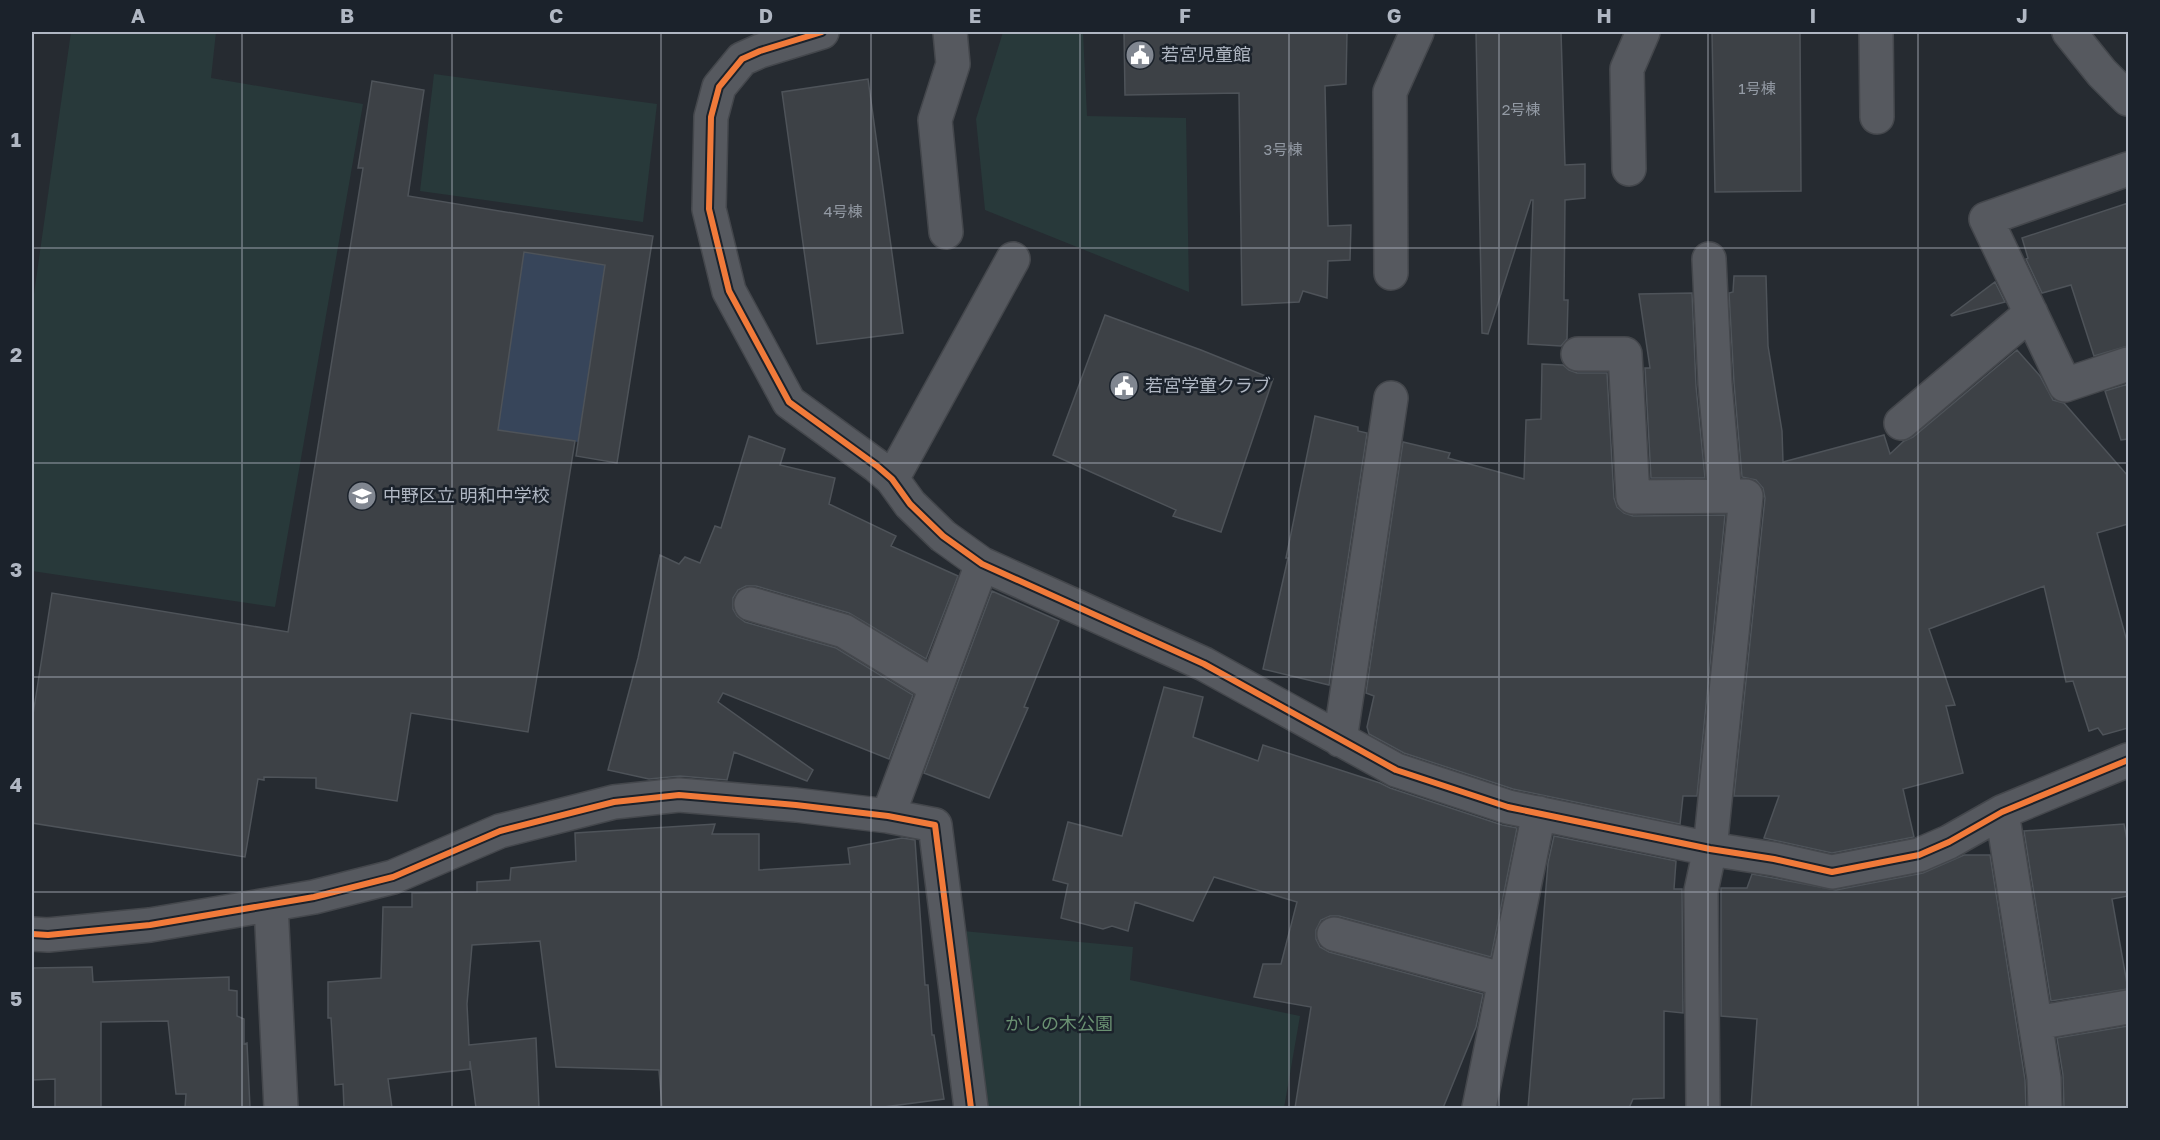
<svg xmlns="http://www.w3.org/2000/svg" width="2160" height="1140" font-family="'Golos Text','Noto Sans JP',sans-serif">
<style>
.green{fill:#28393a}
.water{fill:#37455a}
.building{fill:#3d4146;stroke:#4e5359;stroke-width:1.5}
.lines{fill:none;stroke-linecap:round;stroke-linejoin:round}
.minor-casing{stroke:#44474c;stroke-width:36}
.minor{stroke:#56595f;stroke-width:33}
.cycleway-casing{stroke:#1b222b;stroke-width:10}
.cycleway{stroke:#f17a3a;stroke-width:6}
.grid{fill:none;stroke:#b0b7c3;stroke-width:1.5;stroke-opacity:0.55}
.labels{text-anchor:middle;stroke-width:5;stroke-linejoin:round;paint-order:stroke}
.number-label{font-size:15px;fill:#939aa4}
.poi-label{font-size:18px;fill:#b0b7c3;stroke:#1b222b;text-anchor:start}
.park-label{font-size:18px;fill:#6a9172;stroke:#1b222b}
.neatline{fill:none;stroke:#b0b7c3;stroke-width:2}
.grid-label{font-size:20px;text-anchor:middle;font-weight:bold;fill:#b0b7c3}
</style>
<rect width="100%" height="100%" fill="#262b31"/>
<!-- green -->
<path class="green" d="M 71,32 L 216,32 L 211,78 L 363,104 L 275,607 L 32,571 L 32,308 Z
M 1003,32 L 1083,32 L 1087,116 L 1186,118 L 1189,292 L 985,210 L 976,119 Z
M 434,74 L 657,104 L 643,222 L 420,191 Z
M 963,931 L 1133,947 L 1130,980 L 1300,1016 L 1284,1108 L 986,1108 Z"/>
<!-- water -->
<path class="water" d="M 524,252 L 605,265 L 578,442 L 498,430 Z"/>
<!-- building -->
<path class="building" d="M 1124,32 L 1347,32 L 1346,84 L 1325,86 L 1328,226 L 1351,225 L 1350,260 L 1328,261 L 1327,298 L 1303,291 L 1299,302 L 1242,305 L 1239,93 L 1125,95 Z
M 1476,32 L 1561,32 L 1565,165 L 1585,164 L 1585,198 L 1565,200 L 1564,300 L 1568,300 L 1567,339 L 1561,346 L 1528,344 L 1533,200 L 1531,200 L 1488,334 L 1482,333 Z
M 1712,32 L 1800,32 L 1801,191 L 1715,192 Z
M 868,79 L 903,333 L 817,344 L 782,92 Z
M 372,81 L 424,90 L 408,196 L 653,236 L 617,463 L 576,456 L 605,265 L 524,252 L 498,430 L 575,441 L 528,732 L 411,713 L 397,801 L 316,788 L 316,778 L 264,777 L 264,780 L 258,779 L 245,857 L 32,823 L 32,721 L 52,593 L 288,632 L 363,168 L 358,168 Z
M 2128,203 L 2128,346 L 2094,356 L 2071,285 L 2042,293 L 2026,259 L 2028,258 L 2022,238 Z
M 1734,276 L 1766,276 L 1768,346 L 1782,431 L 1783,462 L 1884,435 L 1890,454 L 1904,441 L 1913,437 L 2017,350 L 2040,376 L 2053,400 L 2064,403 L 2128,476 L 2128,524 L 2097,533 L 2128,645 L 2128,728 L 2103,735 L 2098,728 L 2089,731 L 2073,681 L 2066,682 L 2044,586 L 1929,629 L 1955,705 L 1946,706 L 1963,773 L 1903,789 L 1914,837 L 1832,853 L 1764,838 L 1779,796 L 1734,796 L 1765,498 L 1763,488 L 1756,480 L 1742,477 L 1734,383 L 1729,293 L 1733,292 Z
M 1995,282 L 2005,302 L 1952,316 L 1951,315 Z
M 1692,293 L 1696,386 L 1705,478 L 1651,478 L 1645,368 L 1650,368 L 1639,294 Z
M 1105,315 L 1201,350 L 1273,379 L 1221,532 L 1173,516 L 1176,510 L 1053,455 Z
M 1542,364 L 1563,365 L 1569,370 L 1577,373 L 1607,373 L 1614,498 L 1617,507 L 1624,513 L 1633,516 L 1725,515 L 1697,796 L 1683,796 L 1680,824 L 1513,789 L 1404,753 L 1369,734 L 1367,727 L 1374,696 L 1366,693 L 1403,442 L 1450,453 L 1448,458 L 1524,479 L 1526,420 L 1541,419 Z
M 2128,384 L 2128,439 L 2121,440 L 2105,391 Z
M 1315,416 L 1358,427 L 1358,431 L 1367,433 L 1329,685 L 1263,669 L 1288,558 L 1286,558 Z
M 749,436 L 785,449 L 780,465 L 835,478 L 829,504 L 896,536 L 891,546 L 958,576 L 926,659 L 849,613 L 756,586 L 746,586 L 738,590 L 733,598 L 733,609 L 737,616 L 745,622 L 836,648 L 913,695 L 889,759 L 723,693 L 718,702 L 813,770 L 807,781 L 734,752 L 727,780 L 680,776 L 649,779 L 608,770 L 638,658 L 660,555 L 679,564 L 685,557 L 700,563 L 715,526 L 721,528 Z
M 992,591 L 1059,621 L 1024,707 L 1028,708 L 989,798 L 924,773 Z
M 1164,687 L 1203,697 L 1193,737 L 1258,761 L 1263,745 L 1380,783 L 1390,788 L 1502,825 L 1517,828 L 1491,957 L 1339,916 L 1330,916 L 1321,920 L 1316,930 L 1316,939 L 1320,947 L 1329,952 L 1483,994 L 1476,1027 L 1443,1108 L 1295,1108 L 1311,1007 L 1254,997 L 1263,964 L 1281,964 L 1297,902 L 1214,877 L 1193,921 L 1135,902 L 1128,931 L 1112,926 L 1103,929 L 1061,918 L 1068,884 L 1053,880 L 1068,822 L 1122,836 Z
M 715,824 L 712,834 L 759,834 L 759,870 L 850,864 L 848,848 L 902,838 L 915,840 L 925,985 L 928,985 L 932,1035 L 934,1035 L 944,1099 L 876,1108 L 662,1108 L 659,1070 L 556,1067 L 540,941 L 472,945 L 467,1004 L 469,1045 L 536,1038 L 539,1108 L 476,1108 L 470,1061 L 470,1069 L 388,1079 L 392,1108 L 344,1108 L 343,1084 L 335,1085 L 331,1018 L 328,1018 L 328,982 L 381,978 L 383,907 L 412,907 L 412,893 L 477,892 L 477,882 L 510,880 L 511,868 L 576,861 L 575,833 Z
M 2124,824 L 2128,845 L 2128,896 L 2112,899 L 2128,989 L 2051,1001 L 2024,831 Z
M 1554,836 L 1676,861 L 1674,889 L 1682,889 L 1683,1013 L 1664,1011 L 1664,1098 L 1633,1099 L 1629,1108 L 1528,1108 L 1548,863 Z
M 1964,855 L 1990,855 L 2025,1080 L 2026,1108 L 1751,1108 L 1757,1019 L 1721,1016 L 1721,888 L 1747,888 L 1752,874 L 1836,890 L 1923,873 Z
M 92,967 L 93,982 L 229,977 L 229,990 L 237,991 L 237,1016 L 244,1019 L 244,1044 L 247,1043 L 250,1108 L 185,1108 L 186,1094 L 176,1094 L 168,1021 L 101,1022 L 101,1108 L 55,1108 L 55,1079 L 32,1080 L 32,968 Z
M 2128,1026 L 2128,1108 L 2064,1108 L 2063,1075 L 2057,1038 Z"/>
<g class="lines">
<!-- minor casing -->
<g class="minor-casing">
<path id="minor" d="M 822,32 L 760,51 L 742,59 L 719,87 L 711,117 L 709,209 L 729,291 L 789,402 L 877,466 L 892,479 L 910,504 L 943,536 L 982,564 L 1204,664 L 1396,770 L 1508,807 L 1710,849 L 1774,859 L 1832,872 L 1919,855 L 1949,842 L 2002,812 L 2128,760
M 1876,32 L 1877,117
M 2069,32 L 2102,73 L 2128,99
M 1629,169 L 1627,69 L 1643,32
M 2128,169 L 1986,219 L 2065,385 L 2128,364
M 946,232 L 935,120 L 953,64 L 950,32
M 1709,259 L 1715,384 L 1725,496
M 1391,273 L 1390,92 L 1417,32
M 1578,354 L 1625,354 L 1633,497 L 1746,496 L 1710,849 L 1701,891 L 1703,1108
M 1901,423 L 2031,313
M 892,479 L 1013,259
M 751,604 L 844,631 L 936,687
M 1340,740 L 1391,398
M 2002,812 L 2044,1078 L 2045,1108
M 888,816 L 982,564
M 271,905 L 281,1108
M 32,934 L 48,935 L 150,925 L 314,897 L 393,877 L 500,831 L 614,802 L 679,795 L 796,805 L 888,816 L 935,825 L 971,1108
M 1334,934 L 1505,980
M 2036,1023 L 2128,1007
M 1479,1108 L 1539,813"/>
</g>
<!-- minor -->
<use href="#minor" class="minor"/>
<!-- cycleway casing -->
<g class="cycleway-casing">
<path id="cycleway" d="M 822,32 L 760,51 L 742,59 L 719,87 L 711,117 L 709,209 L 729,291 L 789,402 L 877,466 L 892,479 L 910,504 L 943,536 L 982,564 L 1204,664 L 1396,770 L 1508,807 L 1710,849 L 1774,859 L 1832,872 L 1919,855 L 1949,842 L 2002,812 L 2128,760
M 32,934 L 48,935 L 150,925 L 314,897 L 393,877 L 500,831 L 614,802 L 679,795 L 796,805 L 888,816 L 935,825 L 971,1108"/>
</g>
<!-- cycleway -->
<use href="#cycleway" class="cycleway"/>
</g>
<!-- grid -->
<path class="grid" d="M 242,32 L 242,1108M 452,32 L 452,1108M 661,32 L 661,1108M 871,32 L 871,1108M 1080,32 L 1080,1108M 1289,32 L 1289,1108M 1499,32 L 1499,1108M 1708,32 L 1708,1108M 1918,32 L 1918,1108M 32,248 L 2128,248M 32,463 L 2128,463M 32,677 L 2128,677M 32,892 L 2128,892"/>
<!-- icons -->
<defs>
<g id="civic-disc" transform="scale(1.5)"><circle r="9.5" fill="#808690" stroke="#1b222b"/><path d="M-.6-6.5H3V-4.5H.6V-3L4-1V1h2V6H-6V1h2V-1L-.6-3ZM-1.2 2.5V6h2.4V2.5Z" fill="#fff"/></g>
<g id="school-disc" transform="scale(1.5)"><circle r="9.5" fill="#808690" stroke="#1b222b"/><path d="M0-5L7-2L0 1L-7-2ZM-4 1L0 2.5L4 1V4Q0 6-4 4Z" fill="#fff"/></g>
</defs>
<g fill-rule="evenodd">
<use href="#civic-disc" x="1140" y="55"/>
<use href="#civic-disc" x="1124" y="386"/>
<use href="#school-disc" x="362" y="496"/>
</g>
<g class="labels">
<!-- number labels -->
<g class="number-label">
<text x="1757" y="94">1号棟</text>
<text x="1521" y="115">2号棟</text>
<text x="1283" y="155">3号棟</text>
<text x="843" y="217">4号棟</text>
</g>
<!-- poi labels -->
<g class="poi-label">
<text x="1161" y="61">若宮児童館</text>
<text x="1145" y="392">若宮学童クラブ</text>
<text x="383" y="502">中野区立 明和中学校</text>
</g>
<!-- park labels -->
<g class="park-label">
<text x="1059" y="1030">かしの木公園</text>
</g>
</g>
<!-- border -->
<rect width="2160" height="1140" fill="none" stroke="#1b222b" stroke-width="66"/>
<rect x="33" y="33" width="2094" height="1074" class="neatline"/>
<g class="grid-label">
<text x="138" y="23">A</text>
<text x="347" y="23">B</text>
<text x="556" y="23">C</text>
<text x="766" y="23">D</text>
<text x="975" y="23">E</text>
<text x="1185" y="23">F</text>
<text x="1394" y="23">G</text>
<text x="1604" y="23">H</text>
<text x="1813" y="23">I</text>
<text x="2022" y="23">J</text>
<text x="16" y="147">1</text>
<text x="16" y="362">2</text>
<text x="16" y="577">3</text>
<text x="16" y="792">4</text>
<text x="16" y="1006">5</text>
</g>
</svg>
